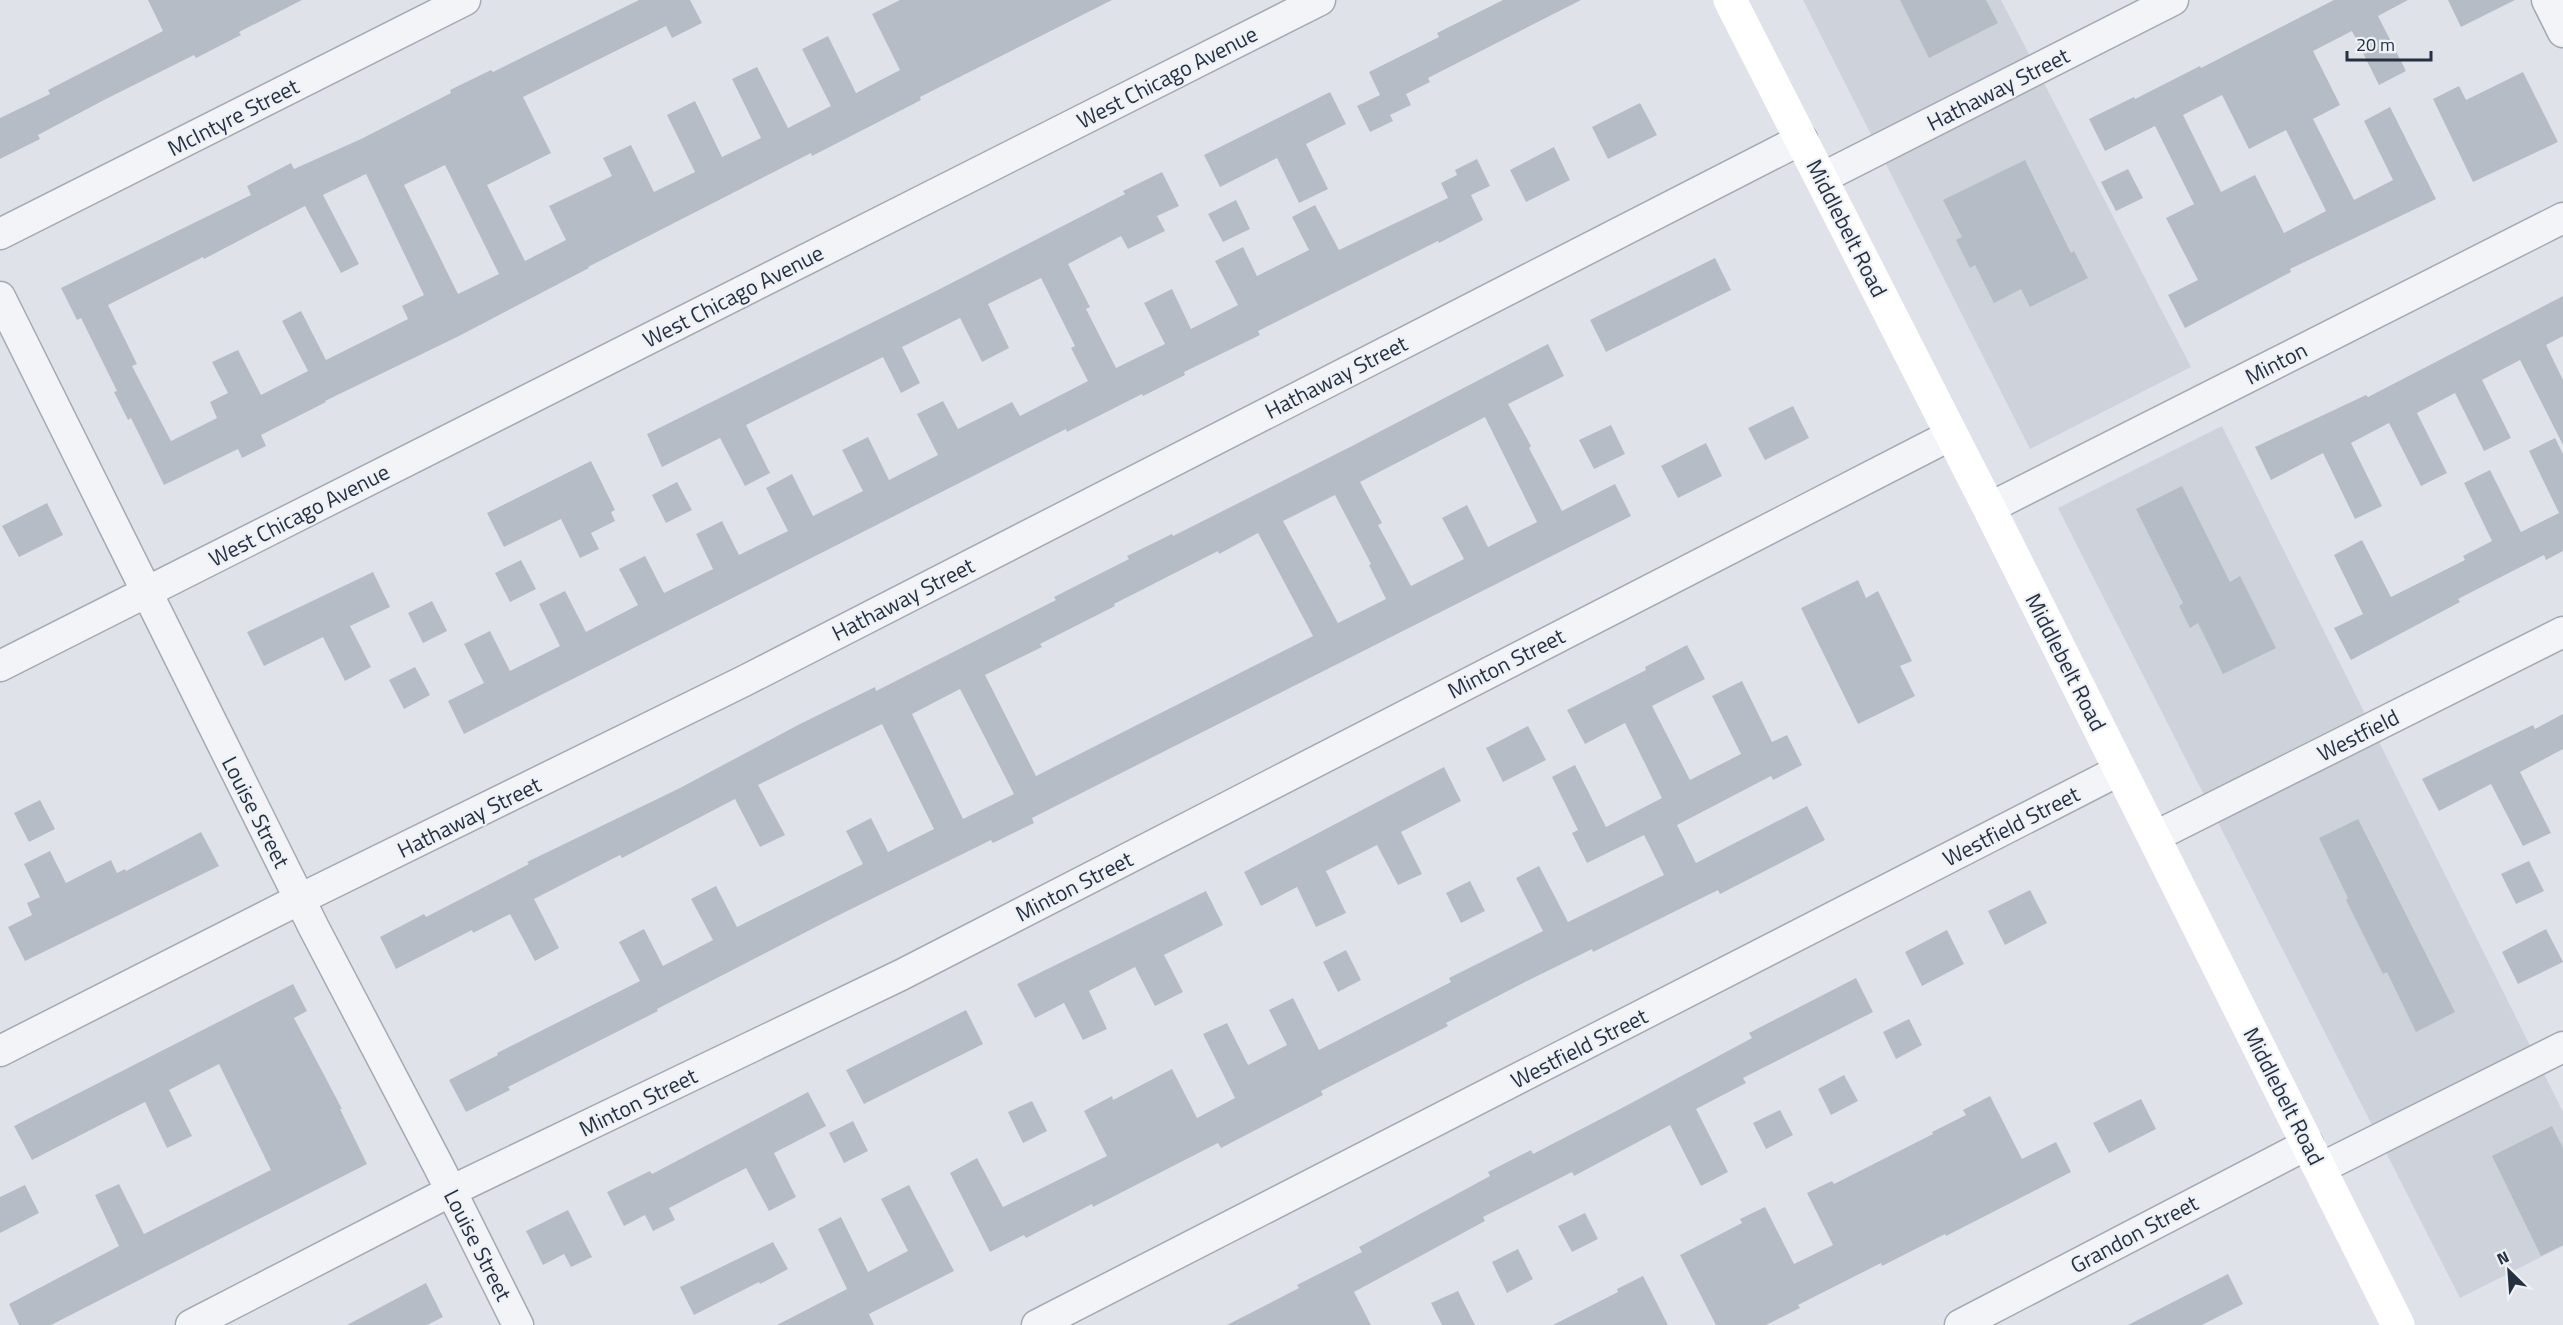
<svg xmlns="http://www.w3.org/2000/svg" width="2563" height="1325" font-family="'Titillium Web',sans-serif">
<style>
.built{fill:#cdd2db}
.building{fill:#b6bcc6;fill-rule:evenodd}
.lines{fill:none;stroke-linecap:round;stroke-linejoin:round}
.minor-casing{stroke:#a4aab3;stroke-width:33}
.minor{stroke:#f2f4f7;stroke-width:30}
.secondary{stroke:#fff;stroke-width:33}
.labels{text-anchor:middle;stroke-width:4.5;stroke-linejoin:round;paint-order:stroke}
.street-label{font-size:22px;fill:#273041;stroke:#eef2f6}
</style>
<rect width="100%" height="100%" fill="#dfe3e9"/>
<!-- built -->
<path class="built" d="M 1803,0 L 2001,0 L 2191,367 L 2030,449 Z
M 2222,426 L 2563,1112 L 2563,1246 L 2460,1298 L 2058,508 Z"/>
<!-- building -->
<path class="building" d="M 148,0 L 302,0 L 239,32 L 241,35 L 196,58 L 194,55 L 104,100 L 38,135 L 40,139 L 0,159 L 0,118 L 50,94 L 48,90 L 163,31 Z
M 639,0 L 690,0 L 702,23 L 672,38 L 666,26 L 523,97 L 551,153 L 487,185 L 525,261 L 566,240 L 549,206 L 612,176 L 603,158 L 631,145 L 654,192 L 695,172 L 667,115 L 695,101 L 722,157 L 761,138 L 732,79 L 757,67 L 788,128 L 831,106 L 802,49 L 828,36 L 856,93 L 900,70 L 872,14 L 900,0 L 1112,0 L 920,97 L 921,100 L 853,135 L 812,156 L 811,153 L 588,267 L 589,268 L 459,336 L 325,401 L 326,402 L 261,435 L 266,446 L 242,458 L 238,449 L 164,485 L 131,418 L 128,420 L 114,392 L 117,391 L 81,318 L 77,320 L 61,288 L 251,195 L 247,186 L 291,163 L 294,169 L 361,139 L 451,93 L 450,90 L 491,70 L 493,72 ZM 445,165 L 499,274 L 458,294 L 404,185 ZM 366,174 L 424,295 L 402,306 L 408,319 L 326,360 L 301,311 L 282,321 L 308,371 L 261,395 L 238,350 L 212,362 L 228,393 L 210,402 L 217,418 L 171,441 L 132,366 L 137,364 L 108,305 L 203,257 L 204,259 L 305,206 L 341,273 L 359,264 L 323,195 Z
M 1503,0 L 1581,0 L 1428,78 L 1430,82 L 1406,94 L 1411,105 L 1390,115 L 1393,121 L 1370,132 L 1357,106 L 1380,95 L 1369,72 L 1439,37 L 1437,33 Z
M 1900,0 L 1986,0 L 1998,23 L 1929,58 Z
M 2334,0 L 2408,0 L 2378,16 L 2406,71 L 2379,85 L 2352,31 L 2313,51 L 2340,105 L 2313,119 L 2354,200 L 2393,180 L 2364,121 L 2390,107 L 2436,199 L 2290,269 L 2291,272 L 2185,328 L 2168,295 L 2198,280 L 2166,218 L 2194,204 L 2155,126 L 2105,151 L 2089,119 L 2134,97 L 2135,99 L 2200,66 L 2201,68 ZM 2222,95 L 2249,149 L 2286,130 L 2326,211 L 2284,233 L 2255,175 L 2221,192 L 2183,115 Z
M 2448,0 L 2515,0 L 2461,27 Z
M 2523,72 L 2558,142 L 2473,182 L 2433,99 L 2459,86 L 2466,100 Z
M 1330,92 L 1346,124 L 1306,144 L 1328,189 L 1299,203 L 1277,158 L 1220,187 L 1204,155 Z
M 1640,103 L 1657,135 L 1608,159 L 1592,127 Z
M 1554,147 L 1570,180 L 1526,202 L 1510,170 Z
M 1477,159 L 1490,186 L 1471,195 L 1483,220 L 1439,243 L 1438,241 L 1258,331 L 1260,335 L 1184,372 L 1185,375 L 1143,396 L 1142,394 L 1067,432 L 1066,429 L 464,734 L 448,701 L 484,683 L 464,644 L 490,631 L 510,671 L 560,646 L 539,604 L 565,591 L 586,632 L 638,605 L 619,569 L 645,556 L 664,593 L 713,569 L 696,534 L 722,521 L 739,555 L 788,531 L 766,488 L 792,474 L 813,516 L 863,491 L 842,450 L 868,437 L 889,480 L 938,455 L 917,414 L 943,401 L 958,429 L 1012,402 L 1020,416 L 1088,381 L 1071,348 L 1075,346 L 1041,278 L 988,304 L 1009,348 L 982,362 L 960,318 L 902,347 L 920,383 L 901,393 L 883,357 L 746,425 L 770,473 L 745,486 L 720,438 L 662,467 L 647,434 L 934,292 L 1125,194 L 1123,191 L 1162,172 L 1179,206 L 1157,216 L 1165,231 L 1128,249 L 1121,236 L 1068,264 L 1090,307 L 1086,309 L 1116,368 L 1165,344 L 1144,303 L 1172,289 L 1191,329 L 1238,305 L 1215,261 L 1243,247 L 1257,276 L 1309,250 L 1292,217 L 1315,205 L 1339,250 L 1448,198 L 1441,183 L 1457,175 L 1455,170 Z
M 2025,160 L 2071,253 L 2074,251 L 2088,278 L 2030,307 L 2021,289 L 1994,303 L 1975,265 L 1970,268 L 1956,240 L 1962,237 L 1943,200 Z
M 2128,169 L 2143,198 L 2116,211 L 2101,182 Z
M 1236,200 L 1250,229 L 1223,242 L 1208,214 Z
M 1715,258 L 1731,290 L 1606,352 L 1590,320 Z
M 2563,296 L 2563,336 L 2546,345 L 2563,380 L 2563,445 L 2520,360 L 2482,380 L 2511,438 L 2484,451 L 2455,393 L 2417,413 L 2447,473 L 2421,486 L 2389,423 L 2351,443 L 2382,506 L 2355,519 L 2323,453 L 2271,480 L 2255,447 L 2366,395 L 2368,397 Z
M 1548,344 L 1564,376 L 1508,404 L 1531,446 L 1529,448 L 1562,511 L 1615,484 L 1631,516 L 1032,818 L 1034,823 L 993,843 L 991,840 L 839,915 L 657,1009 L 658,1011 L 508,1087 L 510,1090 L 466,1112 L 449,1080 L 498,1055 L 497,1053 L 640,981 L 619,942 L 644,929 L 663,966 L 713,940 L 691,899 L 716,886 L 737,927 L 863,864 L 846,831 L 871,818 L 888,852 L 934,829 L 882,724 L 758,785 L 785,835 L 760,847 L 735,799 L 622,858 L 620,855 L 534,899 L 559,948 L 535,961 L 510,914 L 473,933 L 472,930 L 396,969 L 380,937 L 424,914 L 426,917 L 529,864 L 527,862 L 680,788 L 798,725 L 875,687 L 876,691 L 981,638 L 1056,600 L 1054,597 L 1129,559 L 1127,556 L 1172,534 L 1173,536 L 1354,445 ZM 1485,417 L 1537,522 L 1488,547 L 1467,505 L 1442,518 L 1464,559 L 1411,586 L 1378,525 L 1382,523 L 1360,482 ZM 1335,495 L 1371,564 L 1369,565 L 1386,599 L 1338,623 L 1283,521 ZM 1258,533 L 1313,636 L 1036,776 L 985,675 L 1042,647 L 1040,644 L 1115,606 L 1114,604 L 1218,551 L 1219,554 ZM 960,689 L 1014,794 L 963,819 L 912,714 Z
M 1793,406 L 1809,438 L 1765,460 L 1748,428 Z
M 1611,425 L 1625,454 L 1594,469 L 1579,440 Z
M 2555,438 L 2563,454 L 2563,551 L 2546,560 L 2544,555 L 2458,599 L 2460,602 L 2351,660 L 2334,628 L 2363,614 L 2334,555 L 2362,540 L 2391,597 L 2465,560 L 2463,556 L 2492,541 L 2464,483 L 2490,470 L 2521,532 L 2559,513 L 2529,451 Z
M 1706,443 L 1722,476 L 1678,498 L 1661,466 Z
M 591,461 L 615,510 L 611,512 L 615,521 L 591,533 L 599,549 L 580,558 L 561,519 L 504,547 L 487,513 Z
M 677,482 L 692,510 L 666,523 L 652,495 Z
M 2182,486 L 2230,582 L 2240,576 L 2276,648 L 2223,674 L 2198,623 L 2190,628 L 2179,606 L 2183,603 L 2136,509 Z
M 47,503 L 63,535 L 19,557 L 2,526 Z
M 521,560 L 536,589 L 510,602 L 495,573 Z
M 373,572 L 390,607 L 350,626 L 371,667 L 345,681 L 323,637 L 264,666 L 247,632 Z
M 1858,580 L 1866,598 L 1878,591 L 1912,661 L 1900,666 L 1915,696 L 1858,724 L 1801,608 Z
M 432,601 L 447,631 L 423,643 L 408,613 Z
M 1687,645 L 1705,679 L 1652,706 L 1690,780 L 1741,754 L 1712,696 L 1742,681 L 1772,742 L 1787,735 L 1802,765 L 1773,780 L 1771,776 L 1677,825 L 1696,863 L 1807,806 L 1825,840 L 1720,894 L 1718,890 L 1593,952 L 1592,949 L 1527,981 L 1446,1023 L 1448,1026 L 1321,1091 L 1323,1095 L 1221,1148 L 1218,1143 L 1093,1207 L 1092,1204 L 1026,1238 L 1024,1235 L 990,1252 L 950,1173 L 977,1158 L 1003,1207 L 1107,1156 L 1084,1111 L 1112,1096 L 1113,1100 L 1172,1069 L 1197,1118 L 1235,1098 L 1203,1034 L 1227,1023 L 1248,1065 L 1287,1045 L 1269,1010 L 1293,998 L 1319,1050 L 1451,982 L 1449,978 L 1543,931 L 1516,878 L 1539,866 L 1568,922 L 1664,875 L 1644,835 L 1587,863 L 1572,833 L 1578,830 L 1552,777 L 1575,765 L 1606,827 L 1662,798 L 1625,723 L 1585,744 L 1567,710 L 1646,670 L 1645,667 Z
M 415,667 L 430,695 L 404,709 L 389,680 Z
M 2563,714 L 2563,749 L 2520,772 L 2551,833 L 2523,846 L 2491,784 L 2439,811 L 2422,779 L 2533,725 L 2535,729 Z
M 1528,726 L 1546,760 L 1503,782 L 1486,748 Z
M 1444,767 L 1461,801 L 1401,832 L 1422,874 L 1398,885 L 1377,845 L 1326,871 L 1346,913 L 1316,927 L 1297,887 L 1261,906 L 1244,872 Z
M 40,800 L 55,829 L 29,842 L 14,813 Z
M 2358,819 L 2455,1012 L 2416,1032 L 2387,972 L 2383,974 L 2346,900 L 2348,898 L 2319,838 Z
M 201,832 L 219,866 L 25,961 L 8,927 L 32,915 L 27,903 L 40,897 L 24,864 L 50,851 L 66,883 L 111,860 L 117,873 L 125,869 L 126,871 Z
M 2529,861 L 2544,891 L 2516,904 L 2501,874 Z
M 1470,881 L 1485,911 L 1461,923 L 1446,893 Z
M 2030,890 L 2047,923 L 2005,945 L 1988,911 Z
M 1206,891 L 1223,925 L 1164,955 L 1183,992 L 1155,1006 L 1135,967 L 1089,991 L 1107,1029 L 1083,1040 L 1064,1003 L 1035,1018 L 1017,984 Z
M 2546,929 L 2563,962 L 2518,984 L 2502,952 Z
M 1947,930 L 1964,964 L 1922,986 L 1905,952 Z
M 1346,950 L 1361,980 L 1338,992 L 1323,962 Z
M 1856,978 L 1873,1012 L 1743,1078 L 1746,1083 L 1696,1109 L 1728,1172 L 1701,1186 L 1670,1125 L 1574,1176 L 1572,1172 L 1483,1217 L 1485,1221 L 1354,1292 L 1371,1325 L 1227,1325 L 1299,1288 L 1297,1285 L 1362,1252 L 1359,1247 L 1490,1176 L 1488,1172 L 1531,1150 L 1533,1154 L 1622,1108 L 1752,1038 L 1749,1033 Z
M 293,984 L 307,1011 L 294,1018 L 342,1109 L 340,1109 L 367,1164 L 51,1325 L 19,1325 L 9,1304 L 119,1246 L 95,1195 L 119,1184 L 144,1234 L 271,1170 L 219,1064 L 169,1090 L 192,1136 L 167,1148 L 145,1102 L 32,1160 L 14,1126 Z
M 966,1010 L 983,1044 L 864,1104 L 846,1070 Z
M 1909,1019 L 1922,1045 L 1896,1059 L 1883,1032 Z
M 1844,1075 L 1858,1101 L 1831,1115 L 1818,1089 Z
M 808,1092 L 826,1126 L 774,1153 L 796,1197 L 769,1211 L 746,1168 L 669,1208 L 675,1220 L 653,1231 L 645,1215 L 624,1226 L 607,1192 L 650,1171 L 652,1174 Z
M 1990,1096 L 2022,1159 L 2056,1142 L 2071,1172 L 1946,1236 L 1945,1234 L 1882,1266 L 1881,1263 L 1798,1305 L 1800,1308 L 1766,1325 L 1716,1325 L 1680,1255 L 1742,1223 L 1740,1219 L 1765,1207 L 1794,1264 L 1833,1245 L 1807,1193 L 1832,1181 L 1834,1184 L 1933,1134 L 1932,1132 L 1966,1115 L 1963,1110 Z
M 2141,1099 L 2156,1129 L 2109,1153 L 2093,1123 Z
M 1032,1101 L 1047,1131 L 1023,1143 L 1008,1112 Z
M 1780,1110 L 1793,1135 L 1766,1149 L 1753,1123 Z
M 853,1121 L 868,1151 L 844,1163 L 829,1133 Z
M 2552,1126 L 2563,1148 L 2563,1245 L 2541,1256 L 2492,1156 Z
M 25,1185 L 39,1213 L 0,1233 L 0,1197 Z
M 909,1185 L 954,1271 L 869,1314 L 874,1325 L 777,1325 L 847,1289 L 818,1229 L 841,1217 L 868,1272 L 908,1251 L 881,1199 Z
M 568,1210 L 592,1257 L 571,1267 L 564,1254 L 543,1265 L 526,1231 Z
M 1585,1213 L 1598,1239 L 1572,1252 L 1558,1226 Z
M 773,1242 L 788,1269 L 760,1284 L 759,1282 L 694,1315 L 680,1287 Z
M 1518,1249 L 1533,1279 L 1507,1293 L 1492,1262 Z
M 2228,1274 L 2243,1304 L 2202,1325 L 2128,1325 Z
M 1643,1276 L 1668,1325 L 1553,1325 L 1618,1292 L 1617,1289 Z
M 426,1283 L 443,1317 L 427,1325 L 347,1325 Z
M 1458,1291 L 1475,1325 L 1442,1325 L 1431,1303 Z"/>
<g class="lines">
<!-- minor casing -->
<g class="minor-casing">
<path id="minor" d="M 2547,0 L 2563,32
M 1822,178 L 2173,0
M 0,234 L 465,0
M 0,297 L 314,928 L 438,1165 L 518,1325
M 1989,508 L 2563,218
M 0,666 L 1320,0
M 2154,837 L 2563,632
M 0,1051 L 300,899 L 744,681 L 1802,139
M 2321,1168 L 2563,1047
M 191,1325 L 451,1191 L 901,975 L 1951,435
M 1037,1325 L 2120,770
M 1960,1325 L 2308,1144"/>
</g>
<!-- minor -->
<use href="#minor" class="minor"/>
<!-- secondary -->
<path class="secondary" d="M 1730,0 L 1989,508 L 2398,1325"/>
</g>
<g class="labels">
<!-- street labels -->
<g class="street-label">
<text transform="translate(1167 77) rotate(-27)" y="8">West Chicago Avenue</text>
<text transform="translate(1998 89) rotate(-27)" y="8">Hathaway Street</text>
<text transform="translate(233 117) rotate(-27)" y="8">McIntyre Street</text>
<text transform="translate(1847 228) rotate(63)" y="8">Middlebelt Road</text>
<text transform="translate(733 296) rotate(-27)" y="8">West Chicago Avenue</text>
<text transform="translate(2276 363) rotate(-27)" y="8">Minton</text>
<text transform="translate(1336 377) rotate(-27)" y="8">Hathaway Street</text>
<text transform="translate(299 515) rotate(-27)" y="8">West Chicago Avenue</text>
<text transform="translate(903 599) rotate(-27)" y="8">Hathaway Street</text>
<text transform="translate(2066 662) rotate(63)" y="8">Middlebelt Road</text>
<text transform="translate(1506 663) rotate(-27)" y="8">Minton Street</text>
<text transform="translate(2358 735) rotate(-27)" y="8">Westfield</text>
<text transform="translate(256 812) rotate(63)" y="8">Louise Street</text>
<text transform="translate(469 817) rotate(-26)" y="8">Hathaway Street</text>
<text transform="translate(2011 826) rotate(-27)" y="8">Westfield Street</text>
<text transform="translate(1074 886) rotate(-27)" y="8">Minton Street</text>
<text transform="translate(1579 1048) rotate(-27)" y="8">Westfield Street</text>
<text transform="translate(2284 1096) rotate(63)" y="8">Middlebelt Road</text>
<text transform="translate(638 1102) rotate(-26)" y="8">Minton Street</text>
<text transform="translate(2134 1234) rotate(-28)" y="8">Grandon Street</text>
<text transform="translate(478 1245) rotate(63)" y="8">Louise Street</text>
</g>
</g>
<!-- north arrow -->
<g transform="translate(2509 1271) rotate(335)" stroke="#eef2f6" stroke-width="4.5" paint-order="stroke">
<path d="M0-4.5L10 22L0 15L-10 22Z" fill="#273041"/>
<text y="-9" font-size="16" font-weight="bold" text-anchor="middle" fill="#273041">N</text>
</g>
<!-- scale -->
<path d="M2347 51v9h84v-9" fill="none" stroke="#273041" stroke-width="3"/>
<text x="2356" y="51" font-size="18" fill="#273041" stroke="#eef2f6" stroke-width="4.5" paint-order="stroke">20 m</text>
</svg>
